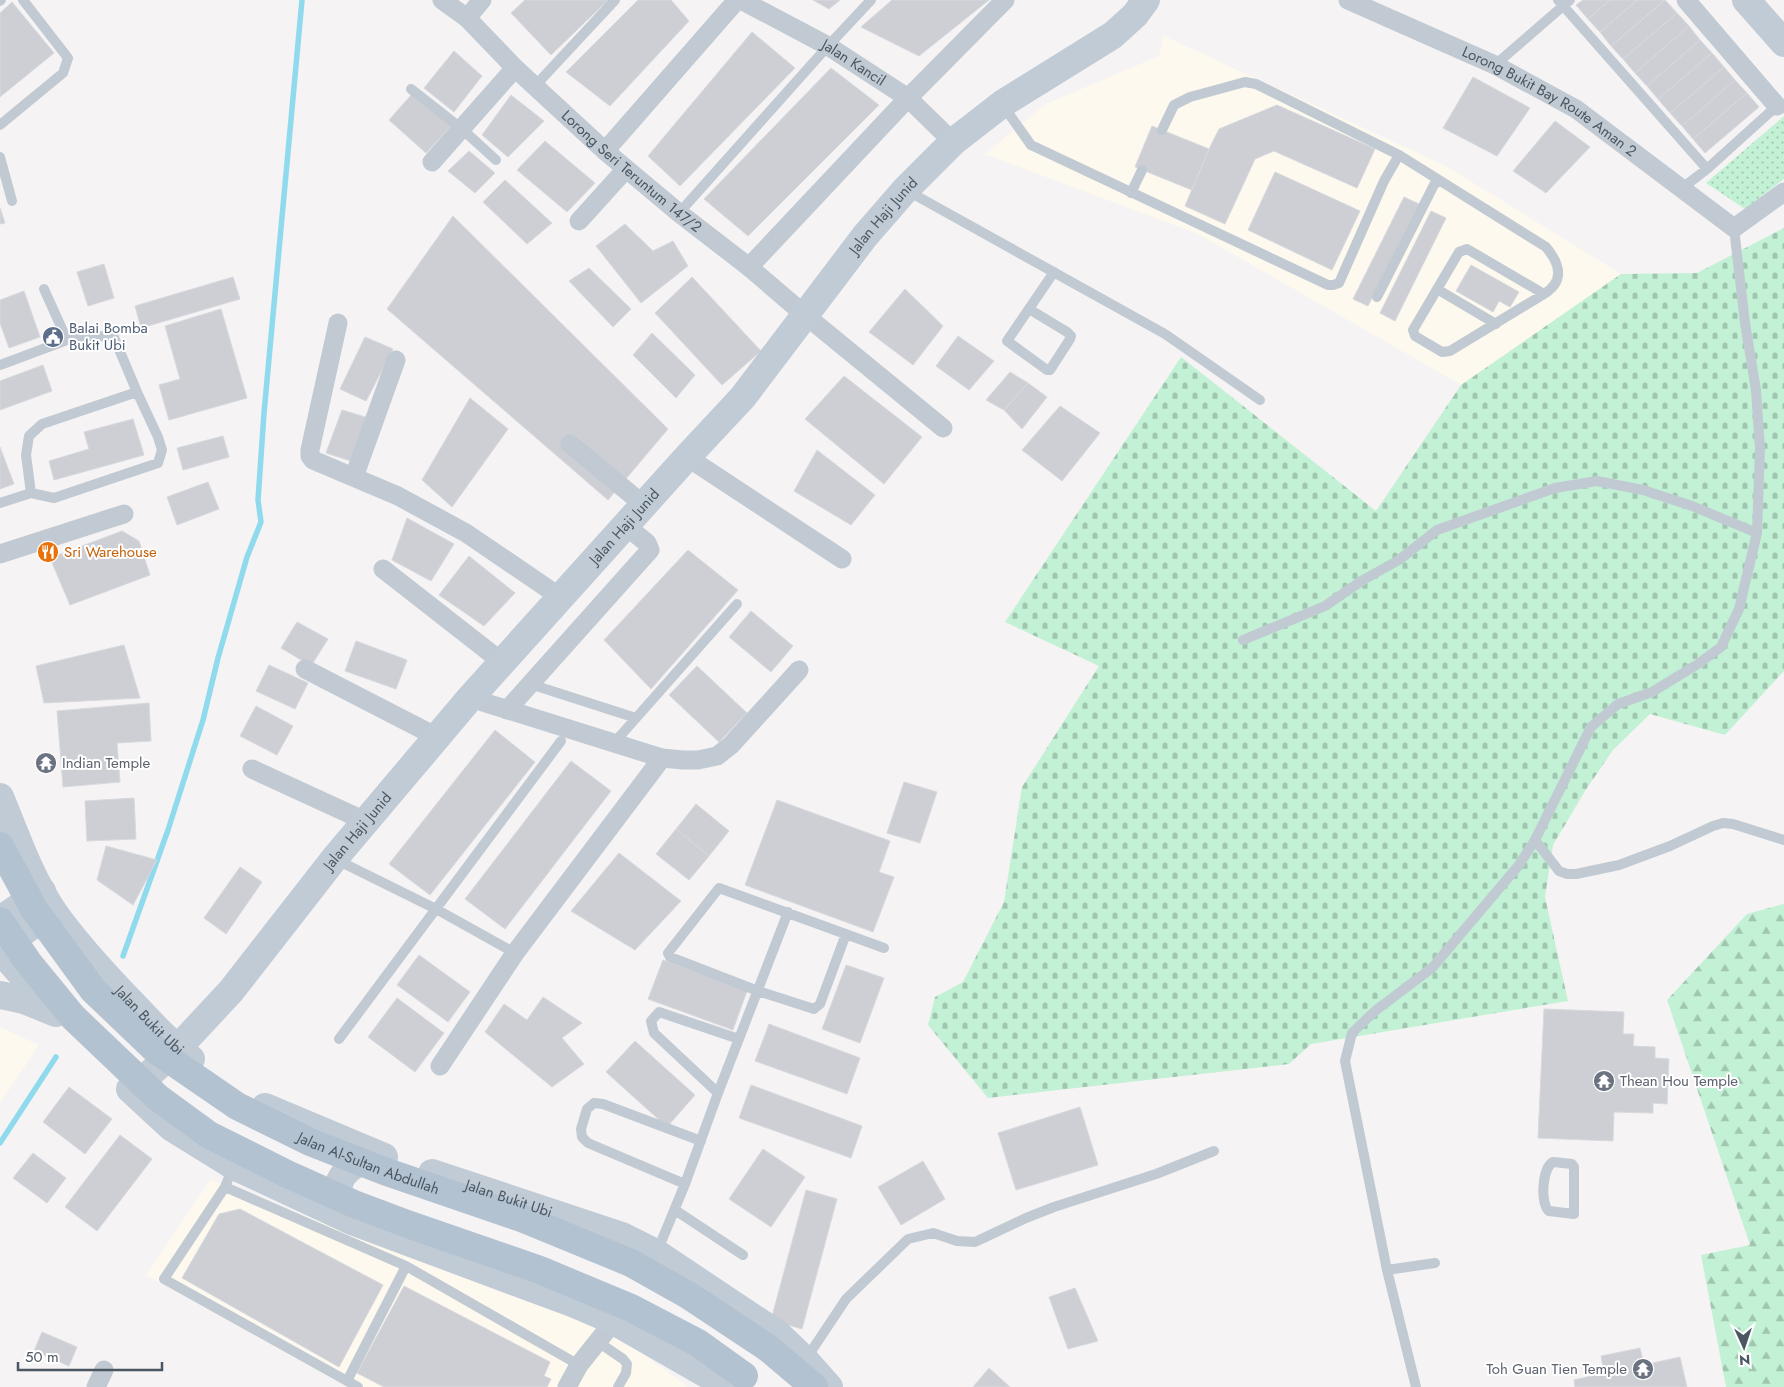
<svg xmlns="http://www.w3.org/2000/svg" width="1784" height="1387" font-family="Jost,sans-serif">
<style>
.commercial{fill:#fdf9ef}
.forest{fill:url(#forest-firs)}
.cemetery{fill:url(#cemetery-stones)}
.park{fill:url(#park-dots)}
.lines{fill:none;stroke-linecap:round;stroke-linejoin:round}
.stream{stroke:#90daee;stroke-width:5.5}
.building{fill:#cdcfd5;stroke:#d7d9de}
.lane{stroke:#c1cad2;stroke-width:10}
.street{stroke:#c1cad2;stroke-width:19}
.secondary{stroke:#c1cbd6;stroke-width:28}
.primary{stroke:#b3c2d1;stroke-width:28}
.primary-bridge{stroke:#b3c2d1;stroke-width:28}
.labels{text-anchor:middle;stroke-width:4;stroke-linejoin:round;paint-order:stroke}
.street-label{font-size:15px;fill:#4a5661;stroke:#fff}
.service-label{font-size:15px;fill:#4e5e75;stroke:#fff;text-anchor:start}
.food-label{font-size:15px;fill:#c56008;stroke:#fff;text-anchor:start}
.worship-label{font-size:15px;fill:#5b616d;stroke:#fff;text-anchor:start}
</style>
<defs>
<pattern id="forest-firs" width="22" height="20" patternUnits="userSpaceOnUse" patternTransform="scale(1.25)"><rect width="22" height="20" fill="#c3f1d5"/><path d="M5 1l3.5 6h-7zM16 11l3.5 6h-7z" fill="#a0c6b0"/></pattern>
<pattern id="cemetery-stones" width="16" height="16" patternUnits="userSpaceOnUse" patternTransform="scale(1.25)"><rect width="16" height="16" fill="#c3f1d5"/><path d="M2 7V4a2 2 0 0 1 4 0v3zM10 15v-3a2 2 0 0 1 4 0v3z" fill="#a0c6b0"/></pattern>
<pattern id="park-dots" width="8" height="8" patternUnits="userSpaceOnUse" patternTransform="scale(1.25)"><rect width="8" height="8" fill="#c3f1d5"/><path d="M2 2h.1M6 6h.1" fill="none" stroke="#a0c6b0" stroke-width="1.8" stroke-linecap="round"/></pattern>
</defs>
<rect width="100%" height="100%" fill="#f5f3f3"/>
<!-- commercial -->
<path class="commercial" d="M 1164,36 L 1446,166 L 1621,274 L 1461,385 L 1198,234 L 985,154 L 1046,104 L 1159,56 Z
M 0,1027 L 39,1045 L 0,1103 Z
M 210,1180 L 618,1336 L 688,1387 L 347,1387 L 146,1275 Z"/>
<!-- forest -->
<path class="forest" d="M 1784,904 L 1784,1387 L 1726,1387 L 1701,1255 L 1750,1245 L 1667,1000 L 1747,914 Z"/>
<!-- cemetery -->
<path class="cemetery" d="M 1784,228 L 1784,671 L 1725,735 L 1650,714 L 1613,750 L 1585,791 L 1553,845 L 1545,897 L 1568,1001 L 1311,1044 L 1289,1064 L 988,1098 L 928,1025 L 935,997 L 963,982 L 1004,902 L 1022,787 L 1099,666 L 1005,622 L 1181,357 L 1376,511 L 1461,385 L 1621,274 L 1697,273 Z"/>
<!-- park -->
<path class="park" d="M 1784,116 L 1784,179 L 1745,209 L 1706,183 Z"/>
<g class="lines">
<!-- stream -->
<path class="stream" d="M 123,956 L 168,830 L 203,720 L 218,658 L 247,557 L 261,522 L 258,500 L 264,413 L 302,0
M 0,1143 L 56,1057"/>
</g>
<!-- building -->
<path class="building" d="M 525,0 L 608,0 L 551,55 L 511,13 Z
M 638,0 L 671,0 L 689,21 L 610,106 L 566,72 Z
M 813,0 L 840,0 L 829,9 Z
M 892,0 L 989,0 L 919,56 L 861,27 Z
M 1583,0 L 1610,0 L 1588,19 L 1576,5 Z
M 1610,0 L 1637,0 L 1600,32 L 1588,19 Z
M 1637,0 L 1665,0 L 1611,46 L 1600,32 Z
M 1665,0 L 1677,13 L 1623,59 L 1611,46 Z
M 12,2 L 54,53 L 0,97 L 0,13 Z
M 1677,13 L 1689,26 L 1635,73 L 1623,59 Z
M 1689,26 L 1700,40 L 1647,86 L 1635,73 Z
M 752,32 L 795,68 L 680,186 L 648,156 Z
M 1700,40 L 1712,53 L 1658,99 L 1647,86 Z
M 454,51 L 482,76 L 454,112 L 424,88 Z
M 1712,53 L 1724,67 L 1670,113 L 1658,99 Z
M 1724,67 L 1735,80 L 1682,126 L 1670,113 Z
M 831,68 L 879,105 L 748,236 L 704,199 Z
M 1473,77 L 1530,108 L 1497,156 L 1443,128 Z
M 1735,80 L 1747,93 L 1693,139 L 1682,126 Z
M 1747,93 L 1759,107 L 1705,153 L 1693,139 Z
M 412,94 L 451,126 L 426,153 L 389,120 Z
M 511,95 L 544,121 L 508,157 L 482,135 Z
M 1277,105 L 1375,149 L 1357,188 L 1274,151 L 1255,159 L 1225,224 L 1185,206 L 1209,149 L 1219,129 Z
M 1555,121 L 1590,147 L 1546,193 L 1513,171 Z
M 1152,126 L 1209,149 L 1192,190 L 1135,167 Z
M 545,141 L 595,183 L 567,212 L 517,170 Z
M 469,151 L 495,173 L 475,193 L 448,171 Z
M 1275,172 L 1360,211 L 1332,270 L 1248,230 Z
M 505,180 L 552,223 L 527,244 L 483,202 Z
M 1404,197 L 1419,204 L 1368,306 L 1353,299 Z
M 0,208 L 5,223 L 0,224 Z
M 1431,211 L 1446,218 L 1395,321 L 1380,313 Z
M 453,216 L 668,429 L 608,500 L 387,309 Z
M 625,224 L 653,251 L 673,241 L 688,266 L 641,303 L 596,246 Z
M 104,264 L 114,298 L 88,306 L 77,272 Z
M 1471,265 L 1519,292 L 1510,307 L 1499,301 L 1493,312 L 1456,291 Z
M 589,268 L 631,309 L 613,327 L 569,281 Z
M 233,277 L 240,299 L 141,328 L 135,306 Z
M 692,277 L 761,351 L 722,385 L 655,313 Z
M 905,289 L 943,326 L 913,365 L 869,332 Z
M 24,291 L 40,337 L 9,348 L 0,323 L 0,300 Z
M 221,309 L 247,398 L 169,420 L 159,385 L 180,379 L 165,326 Z
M 652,333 L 695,375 L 676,398 L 633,355 Z
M 958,336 L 994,361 L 969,390 L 936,366 Z
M 365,337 L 393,349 L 366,401 L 340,389 Z
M 43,365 L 52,391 L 0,410 L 0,381 Z
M 1010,372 L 1028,383 L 1004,410 L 986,400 Z
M 844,376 L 922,437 L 884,484 L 805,419 Z
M 1028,383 L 1047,397 L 1022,429 L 1004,410 Z
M 470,398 L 508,429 L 452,507 L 422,480 Z
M 1060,406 L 1100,433 L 1062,481 L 1022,450 Z
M 342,410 L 372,419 L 357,463 L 326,453 Z
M 133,419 L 144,455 L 54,480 L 49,461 L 89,449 L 84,432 Z
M 223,436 L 229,457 L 183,470 L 177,448 Z
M 0,447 L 14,484 L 0,489 Z
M 817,450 L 875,495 L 851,525 L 794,491 Z
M 208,482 L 219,509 L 177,525 L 167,497 Z
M 407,518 L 454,544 L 431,581 L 392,560 Z
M 122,531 L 139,541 L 150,575 L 70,605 L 50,558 Z
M 688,550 L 738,590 L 651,689 L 604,640 Z
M 469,556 L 515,593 L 484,626 L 439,595 Z
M 751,611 L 793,646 L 771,672 L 729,637 Z
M 297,622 L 328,639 L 311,666 L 281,648 Z
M 356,641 L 407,660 L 396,689 L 345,671 Z
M 124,645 L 140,698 L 44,703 L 36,666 Z
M 269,665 L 308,683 L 295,709 L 256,691 Z
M 697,666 L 747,713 L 719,742 L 669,695 Z
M 149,703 L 151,741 L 117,743 L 120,782 L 63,787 L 57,711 Z
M 256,706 L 293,726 L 277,755 L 240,736 Z
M 495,730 L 535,762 L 430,895 L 389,864 Z
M 571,761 L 611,791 L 505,929 L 465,899 Z
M 904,782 L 937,792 L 920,843 L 887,833 Z
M 134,798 L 136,839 L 87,841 L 85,801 Z
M 777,800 L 890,841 L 879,872 L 894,877 L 873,932 L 745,885 Z
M 696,804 L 729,831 L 709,856 L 676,829 Z
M 676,829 L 709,856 L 689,880 L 656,854 Z
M 106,846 L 157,860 L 133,905 L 97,880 Z
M 619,853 L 681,901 L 635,950 L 571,911 Z
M 240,867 L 262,882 L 226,934 L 204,918 Z
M 419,955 L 470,992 L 448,1022 L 397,985 Z
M 663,960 L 747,991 L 733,1030 L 648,999 Z
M 846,965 L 884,978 L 860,1043 L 822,1029 Z
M 543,997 L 582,1023 L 562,1038 L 584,1064 L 552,1087 L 485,1032 L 504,1004 L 527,1020 Z
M 397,998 L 444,1033 L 415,1072 L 368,1037 Z
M 1544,1009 L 1624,1012 L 1623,1034 L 1634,1034 L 1633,1046 L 1655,1047 L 1655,1058 L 1669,1059 L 1667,1104 L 1653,1103 L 1653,1113 L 1614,1112 L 1613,1141 L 1538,1138 Z
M 769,1024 L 860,1058 L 847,1094 L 755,1061 Z
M 635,1041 L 695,1095 L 667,1127 L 606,1072 Z
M 751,1085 L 862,1126 L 851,1158 L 739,1118 Z
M 69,1087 L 112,1119 L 85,1154 L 43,1122 Z
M 1080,1107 L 1098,1165 L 1016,1190 L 998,1133 Z
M 120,1135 L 152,1159 L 97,1231 L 65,1207 Z
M 763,1149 L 805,1177 L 771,1227 L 729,1199 Z
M 33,1153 L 66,1178 L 47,1203 L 13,1178 Z
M 923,1161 L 945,1199 L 901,1225 L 878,1187 Z
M 806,1190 L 837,1199 L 802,1329 L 771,1320 Z
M 240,1209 L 383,1285 L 339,1367 L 182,1278 L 219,1214 Z
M 404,1286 L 550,1362 L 544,1376 L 551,1379 L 547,1387 L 384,1387 L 357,1373 Z
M 1075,1288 L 1098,1341 L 1068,1349 L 1049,1297 Z
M 42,1332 L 77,1347 L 69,1366 L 34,1351 Z
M 1640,1348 L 1644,1365 L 1680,1357 L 1687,1387 L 1575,1387 L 1574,1380 L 1604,1373 L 1601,1356 Z
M 989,1368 L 1010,1387 L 973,1387 Z"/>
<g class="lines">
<!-- lane -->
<path class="lane" d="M 1558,0 L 1707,169
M 0,1 L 1,0
M 1495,65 L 1570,0
M 535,86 L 615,0
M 411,89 L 462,129 L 496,160
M 1002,104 L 1031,145 L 1328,285 L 1333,285 L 1339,283 L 1384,181 L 1399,155 L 1546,247 C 1560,264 1565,281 1544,294 L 1450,351 L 1442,352 L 1415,336 L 1413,330 L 1459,252 L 1467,249 L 1544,294
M 0,125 L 63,73 L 68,58 L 23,0
M 1162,130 L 1174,105 L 1190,97 L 1245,82 L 1256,84 L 1399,155
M 0,157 L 12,201
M 1681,189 L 1707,169 L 1779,104
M 906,190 L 1165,334 L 1260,400
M 1131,193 L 1142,170
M 679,213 L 828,46 L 871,0
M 44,289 L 67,340
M 1437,289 L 1496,324
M 1377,297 L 1437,179
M 1029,309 L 1067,332 L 1071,336 L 1070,339 L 1050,370 L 1047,370 L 1007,341 L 1054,272
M 0,365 L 67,340 L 113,335 L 137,392 L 158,437 L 162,450 L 158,463 L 54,498 L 31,493 L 0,503
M 31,493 L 26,455 L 29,436 L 42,424 L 137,392
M 1243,640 L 1325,606 L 1363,580 L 1399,560 L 1437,530 L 1555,488 L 1597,481 L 1643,490 L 1692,506 L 1757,533
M 530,684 L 636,718
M 613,744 L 737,604
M 1535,840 L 1559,871 L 1567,874 L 1576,874 L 1619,865 L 1670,846 L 1713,826 L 1723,823 L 1733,824 L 1784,840
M 337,860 L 436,909 L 515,953
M 846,934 L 820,1004 L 814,1009 L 758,991 L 670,957 L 668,953 L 719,888 L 884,948
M 339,1039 L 561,741
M 718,1093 L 654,1033 L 651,1021 L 659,1012 L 739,1039
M 1553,1162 L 1572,1164 L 1574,1167 L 1574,1214 L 1549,1211 C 1540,1204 1542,1168 1553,1162 Z
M 233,1167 L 225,1187 L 406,1266 L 579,1365
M 685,1184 L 588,1143 L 582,1137 L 581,1129 L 587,1109 L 594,1103 L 603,1104 L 701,1141
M 225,1187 L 164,1279 L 358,1387
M 675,1210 L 743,1255
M 657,1252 L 685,1184 L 718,1093 L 788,912
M 1387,1270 L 1435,1263
M 598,1342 L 623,1359 L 627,1364 L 626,1373 L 618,1387
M 806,1359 L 846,1299 L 908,1239 L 933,1233 L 957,1241 L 975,1242 L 1026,1218 L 1054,1207 L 1156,1174 L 1214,1151
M 347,1381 L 406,1266
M 1416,1387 L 1387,1270 L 1345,1061 L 1352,1033 L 1375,1011 L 1432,968 L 1519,865 L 1535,840 L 1591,727 L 1618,704 L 1652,692 L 1698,664 L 1721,647 L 1739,609 L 1757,533 L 1760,449 L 1756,390 L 1745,323 L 1734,228"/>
<!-- street -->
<g class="street">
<path id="s1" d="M 442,0 L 467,18 L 515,68 L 605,151 L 679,213 L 749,267 L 805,315 L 943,428"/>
<path id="s2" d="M 741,0 L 828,46 L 908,98 L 953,142"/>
<path id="s3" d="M 1348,0 L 1495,65 L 1576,109 L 1734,228 L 1784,192"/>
<path d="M 1686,0 L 1777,106"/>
<path d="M 467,18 L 482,0"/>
<path d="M 605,151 L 737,0"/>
<path d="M 432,162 L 515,68"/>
<path d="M 579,221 L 626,169"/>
<path d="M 749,267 L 908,98 L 1005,0"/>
<path d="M 338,323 L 310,450 L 310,456 L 313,460 L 398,496 L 466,533 L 560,597"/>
<path d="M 570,444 L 644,505"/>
<path d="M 687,457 L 842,559"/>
<path d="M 354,477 L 396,360"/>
<path d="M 0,554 L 124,514"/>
<path d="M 383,569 L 502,662"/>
<path d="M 305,669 L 437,737"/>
<path d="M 470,698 L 662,758 L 683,760 L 698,760 L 717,756 L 731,745 L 799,670"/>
<path d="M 507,710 L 650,550 L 647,543 L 626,526"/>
<path d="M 252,769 L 365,821"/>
<path d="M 440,1066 L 515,953 L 662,758"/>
<path d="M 96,1387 L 104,1370"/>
<path d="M 567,1387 L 579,1365 L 614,1321"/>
</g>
<!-- secondary -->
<g class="secondary">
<path d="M 1746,0 L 1784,43"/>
<path id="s4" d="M 0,797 C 16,835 30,877 53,911 C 76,944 105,975 133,1004 C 151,1023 169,1043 191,1059"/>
<path d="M 0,920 L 42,891"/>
<path d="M 0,948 L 53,911"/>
<path d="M 0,950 L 38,993"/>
<path d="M 0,995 L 24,1000 L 56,1013"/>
<path d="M 130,1089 L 171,1127 L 234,1166 L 354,1222 L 572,1303 L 614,1321 L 729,1387"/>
<path id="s5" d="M 132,1090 L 177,1049 L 231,991 L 334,859 L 470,698 L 687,457 L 743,397 L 865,236 L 905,190 L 953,142 L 1002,104 L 1113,35 L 1135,15 L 1146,0"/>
<path d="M 265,1107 L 384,1157"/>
<path id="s6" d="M 432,1173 L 622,1236 L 656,1253 L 779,1335 L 805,1360 L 829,1387"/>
<path d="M 350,1217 C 324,1184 345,1163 380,1157"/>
</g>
<!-- primary -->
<path class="primary" d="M 768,1348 L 814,1387"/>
<!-- primary-bridge -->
<g class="primary-bridge">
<path id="s7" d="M 0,846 L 34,909 L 93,990 L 157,1051 L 237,1106 L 310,1142 L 384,1171 L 524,1219 L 631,1263 L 688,1295 L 768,1348"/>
<path d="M 0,921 L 28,962 L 73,1017 L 157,1097 L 209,1135 L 287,1174 L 354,1204 L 410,1225 L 540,1270 L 631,1308 L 698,1343 L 744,1376"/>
</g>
</g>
<!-- icons -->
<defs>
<g id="civic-disc" transform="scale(1.125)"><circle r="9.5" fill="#5c6f8a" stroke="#fff"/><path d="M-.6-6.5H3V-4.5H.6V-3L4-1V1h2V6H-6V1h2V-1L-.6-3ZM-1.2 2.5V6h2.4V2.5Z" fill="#fff"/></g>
<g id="restaurant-disc" transform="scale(1.125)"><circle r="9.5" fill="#e8710a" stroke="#fff"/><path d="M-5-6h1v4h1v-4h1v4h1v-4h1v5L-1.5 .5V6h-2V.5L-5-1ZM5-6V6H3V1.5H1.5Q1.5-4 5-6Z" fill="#fff"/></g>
<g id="temple-disc" transform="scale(1.125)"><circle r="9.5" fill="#6b7280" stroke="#fff"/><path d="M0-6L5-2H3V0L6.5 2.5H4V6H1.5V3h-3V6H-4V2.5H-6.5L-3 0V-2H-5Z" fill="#fff"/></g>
</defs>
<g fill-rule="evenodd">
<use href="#civic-disc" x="53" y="337"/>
<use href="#restaurant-disc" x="48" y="552"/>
<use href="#temple-disc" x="46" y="763"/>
<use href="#temple-disc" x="1604" y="1081"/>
<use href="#temple-disc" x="1643" y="1369"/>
</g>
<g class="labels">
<!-- street labels -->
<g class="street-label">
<text dy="5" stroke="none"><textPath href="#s2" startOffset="129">Jalan Kancil</textPath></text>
<text dy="5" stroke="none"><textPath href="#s3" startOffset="226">Lorong Bukit Bay Route Aman 2</textPath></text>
<text dy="5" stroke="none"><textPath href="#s1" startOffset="256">Lorong Seri Teruntum 147/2</textPath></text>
<text dy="5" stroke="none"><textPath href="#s5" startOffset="1154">Jalan Haji Junid</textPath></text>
<text dy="5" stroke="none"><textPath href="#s5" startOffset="749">Jalan Haji Junid</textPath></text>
<text dy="5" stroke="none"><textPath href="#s5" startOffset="344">Jalan Haji Junid</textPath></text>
<text dy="5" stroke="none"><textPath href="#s4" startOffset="272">Jalan Bukit Ubi</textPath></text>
<text dy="5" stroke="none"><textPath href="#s7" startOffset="501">Jalan Al-Sultan Abdullah</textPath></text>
<text dy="5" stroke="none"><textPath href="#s6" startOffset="81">Jalan Bukit Ubi</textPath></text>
</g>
<!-- service labels -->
<g class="service-label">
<text x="69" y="333">Balai Bomba<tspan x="69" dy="17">Bukit Ubi</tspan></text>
</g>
<!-- food labels -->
<g class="food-label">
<text x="64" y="557">Sri Warehouse</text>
</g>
<!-- worship labels -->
<g class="worship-label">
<text x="62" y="768">Indian Temple</text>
<text x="1620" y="1086">Thean Hou Temple</text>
<text x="1627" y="1374" text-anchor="end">Toh Guan Tien Temple</text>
</g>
</g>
<!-- north arrow -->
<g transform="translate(1744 1347) rotate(177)" stroke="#ffffff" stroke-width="4" paint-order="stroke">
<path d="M0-4L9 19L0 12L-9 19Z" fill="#4a5661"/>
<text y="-8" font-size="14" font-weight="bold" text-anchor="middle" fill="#4a5661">N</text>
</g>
<!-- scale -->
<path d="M18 1362v8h144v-8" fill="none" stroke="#4a5661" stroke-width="2.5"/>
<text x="25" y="1362" font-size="15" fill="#4a5661" stroke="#ffffff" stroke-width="4" paint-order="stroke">50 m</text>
</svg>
